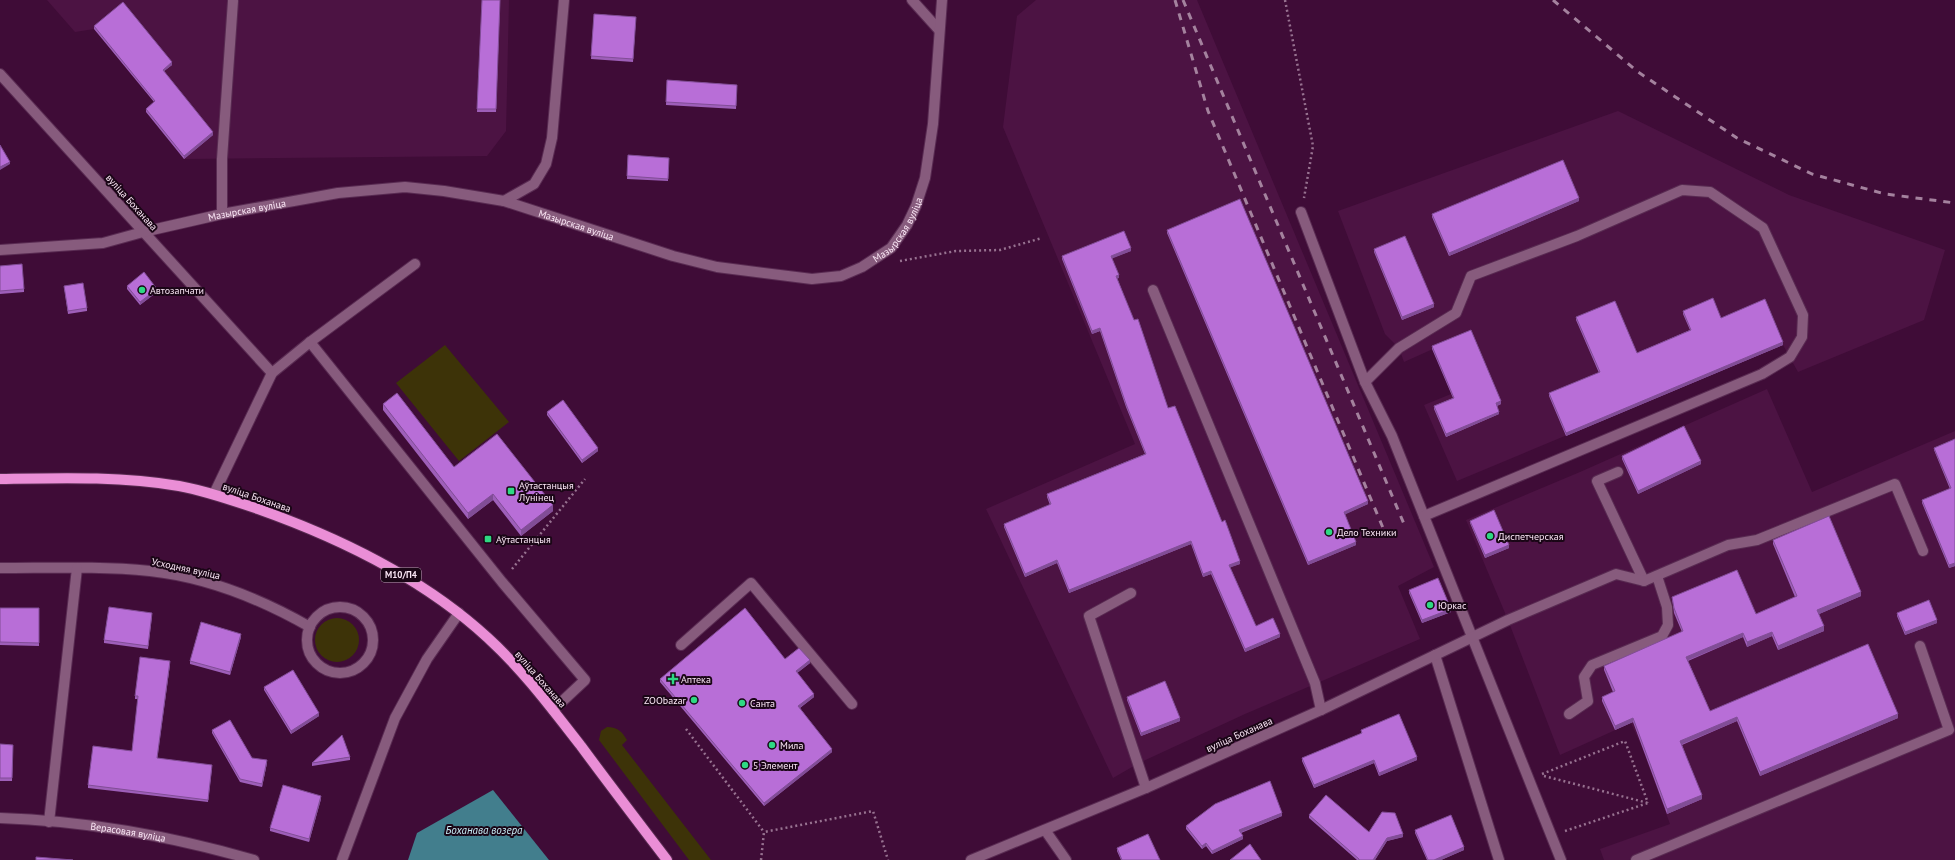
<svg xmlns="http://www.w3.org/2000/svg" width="1955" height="860" font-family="'PT Sans',sans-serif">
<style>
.built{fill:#4c1343}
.green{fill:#3d3308}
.water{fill:#427e8d}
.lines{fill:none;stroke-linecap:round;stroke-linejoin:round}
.minor-casing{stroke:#592b52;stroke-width:12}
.major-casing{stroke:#592b52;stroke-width:12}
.path{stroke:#977290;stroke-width:2.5;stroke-dasharray:2 3;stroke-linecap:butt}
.minor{stroke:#875b7d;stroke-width:10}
.major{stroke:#ea8ed6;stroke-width:10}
.rail{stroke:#a4829e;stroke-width:3;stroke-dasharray:7 7;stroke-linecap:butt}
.wall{fill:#9e5fb9}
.shaded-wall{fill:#814d96}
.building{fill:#b86ed7;stroke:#814d96}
.poi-dot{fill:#2ed883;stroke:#1a0616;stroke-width:1.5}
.labels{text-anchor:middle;stroke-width:4;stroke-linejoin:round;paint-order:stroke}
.shield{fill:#1a0616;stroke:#b8a4b3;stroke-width:1}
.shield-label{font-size:9px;font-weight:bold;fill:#fbe7f6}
.street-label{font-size:10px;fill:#fbe7f6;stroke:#1a0616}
.poi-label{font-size:10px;fill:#fbe7f6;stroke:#1a0616;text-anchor:start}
.water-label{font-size:11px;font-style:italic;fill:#c7ebf4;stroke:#1a0616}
</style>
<rect width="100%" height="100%" fill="#3f0c37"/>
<!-- built -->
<path class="built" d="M 47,0 L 509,0 L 506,131 L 487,156 L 184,159 L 161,100 L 143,89 L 94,29 L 75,32 Z
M 1036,0 L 1197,0 L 1434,567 L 1398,586 L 1420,639 L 1245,714 L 1139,763 L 1113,778 L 986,509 L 1135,444 L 1003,127 L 1017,16 Z
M 1618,111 L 1789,195 L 1945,250 L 1924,320 L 1798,372 L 1783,345 L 1457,481 L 1424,405 L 1451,394 L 1433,349 L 1404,362 L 1399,348 L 1385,334 L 1338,211 Z
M 1767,389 L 1812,492 L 1955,431 L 1955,860 L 1604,860 L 1600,849 L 1670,824 L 1641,745 L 1631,723 L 1560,755 L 1508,620 L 1466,520 L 1580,472 Z"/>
<!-- green -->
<path class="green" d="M 445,345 L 509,422 L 459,461 L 396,383 Z
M315 640a22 22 0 1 1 44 0a22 22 0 1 1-44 0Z
M 607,727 C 618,727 622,732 627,740 L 622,745 L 711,860 L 689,860 L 599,740 L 601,731 Z"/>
<!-- water -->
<path class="water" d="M 493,790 L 549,860 L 408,860 L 417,833 Z"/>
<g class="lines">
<!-- minor casing -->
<g class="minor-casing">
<g id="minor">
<path d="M 912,0 L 939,30"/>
<path d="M 0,74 L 272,373"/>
<path d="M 504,201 L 534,184 L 546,164 L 552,138 L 564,0"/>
<path d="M 1301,212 L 1365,382 L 1392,436 L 1561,860"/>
<path d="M 222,214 L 222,159 L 233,1"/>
<path id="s1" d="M 0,250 L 103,243 L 143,232 L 222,214 L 338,193 L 405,187 L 444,191 L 504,201 L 673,256 L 717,267 L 812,279 L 841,276 L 862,267 L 891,248 L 907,225 L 916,206 L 925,178 L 933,124 L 942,0"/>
<path d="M 1153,290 L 1315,683 L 1321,710"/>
<path d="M 310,342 L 502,582 L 585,680 L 553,710"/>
<path d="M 1365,382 L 1399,348 L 1456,313 L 1471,276 L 1577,236 L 1682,190 L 1710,192 L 1763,228 L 1803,315 L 1802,337 L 1790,357 L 1762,374 L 1424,516"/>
<path d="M 1618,472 L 1597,481 L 1644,581"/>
<path d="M 214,494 L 272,373 L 310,342 L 415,264"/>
<path d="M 0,568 C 50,568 100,566 150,571 C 206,577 261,599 310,627"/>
<path d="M 1131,593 L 1089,616 L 1146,788"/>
<circle cx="340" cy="640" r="33"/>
<path d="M 681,645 L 751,583 L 852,704"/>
<path d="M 1435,655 L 1499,860"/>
<path d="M 1569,714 L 1588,701 L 1584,677 L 1592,665 L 1662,636 L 1668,625 L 1667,607 L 1657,576"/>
<path id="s2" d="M 0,818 C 86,821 171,836 254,860"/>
<path d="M 49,822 L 77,568"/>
<path d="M 1045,830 L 1066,860"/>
<path d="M 342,860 L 395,718 L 427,659 L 459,613"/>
<path d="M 971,860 L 1146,788 L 1321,710 L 1508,620 L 1616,574 L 1644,581 L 1728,545 L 1757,540 L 1895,484 L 1923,551"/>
<path d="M 1636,860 L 1949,730 L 1920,646"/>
</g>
</g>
<!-- major casing -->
<g class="major-casing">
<path id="major" d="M 0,479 C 60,478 120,476 179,486 C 206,491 232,500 258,509 C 340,538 423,578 488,638 C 523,670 552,709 581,746 C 609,784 638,822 667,860"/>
</g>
<!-- path -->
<path class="path" d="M 1285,0 L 1313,146 L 1304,198
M 900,261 L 956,251 L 1000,250 L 1042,238
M 512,569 L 585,479
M 686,729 L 764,832
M 1542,774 L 1625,741 L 1648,803
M 1544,776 L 1648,803
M 1565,831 L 1648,803
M 761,860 L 764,832 L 873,811 L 888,860"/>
<!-- minor -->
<use href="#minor" class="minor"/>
<!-- major -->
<use href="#major" class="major"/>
<!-- rail -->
<path class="rail" d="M 1175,0 L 1208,111 L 1386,535
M 1183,0 L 1404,524
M 1553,0 L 1638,72 L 1737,138 L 1812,174 L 1885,194 L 1955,203"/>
</g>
<!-- wall -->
<path class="wall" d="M 482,0 L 500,0 L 496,112 L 477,112 Z
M 594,14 L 636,17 L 633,62 L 591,59 Z
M 94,26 L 172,65 L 164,71 L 213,135 L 184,159 L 146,112 L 146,109 L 154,102 L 94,29 Z
M 667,80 L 737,85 L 736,109 L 666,105 Z
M 628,155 L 669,158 L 668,181 L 627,179 Z
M 1579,201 L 1449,256 L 1432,217 L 1432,214 Z
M 1167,230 L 1368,504 L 1345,514 L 1356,545 L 1308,565 L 1167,233 Z
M 1374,249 L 1434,307 L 1402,320 L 1374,252 Z
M 1131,251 L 1112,258 L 1119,278 L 1117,278 L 1168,408 L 1222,522 L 1240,564 L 1230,567 L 1256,626 L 1280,637 L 1245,652 L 1211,574 L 1203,577 L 1191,544 L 1069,593 L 1057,563 L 1025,577 L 1004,527 L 1004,524 L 1050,505 L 1047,497 L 1047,494 L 1145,454 L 1126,407 L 1100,331 L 1092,334 L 1062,259 L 1062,256 Z
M 0,266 L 24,289 L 24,292 L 0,294 Z
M 64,286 L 87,308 L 87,311 L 68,314 Z
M 127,286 L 157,292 L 140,305 L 127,289 Z
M 1683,311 L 1721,318 L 1783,345 L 1566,436 L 1549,396 L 1549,393 L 1599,373 L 1576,320 L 1576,317 L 1637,353 L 1690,330 L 1683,314 Z
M 1432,346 L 1501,404 L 1497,406 L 1499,414 L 1446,437 L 1434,409 L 1434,406 L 1453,398 L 1432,349 Z
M 383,404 L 454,467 L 553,511 L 521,536 L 493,500 L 468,519 L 383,410 Z
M 547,412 L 598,451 L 582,463 L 547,415 Z
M 1955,439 L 1955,566 L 1949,568 L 1922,503 L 1922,500 L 1950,489 L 1934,450 L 1934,448 Z
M 1622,456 L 1701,464 L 1638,494 L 1622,459 Z
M 1470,521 L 1509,548 L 1485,558 L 1470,523 Z
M 1773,540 L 1861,596 L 1819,614 L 1824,631 L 1778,650 L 1772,636 L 1747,647 L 1743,637 L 1688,661 L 1710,711 L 1898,718 L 1760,776 L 1737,721 L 1682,745 L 1702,799 L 1667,814 L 1633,722 L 1615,730 L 1602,701 L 1602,697 L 1613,692 L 1604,670 L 1604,666 L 1682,632 L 1674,613 L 1672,597 L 1756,614 L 1795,597 L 1773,544 Z
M 1409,590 L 1451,612 L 1422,623 L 1409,593 Z
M 0,608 L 39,608 L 39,646 L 0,645 Z
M 1897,613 L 1937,623 L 1905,635 L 1897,616 Z
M 152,616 L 148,649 L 104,643 L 104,640 Z
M 241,637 L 230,675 L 190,664 L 190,661 Z
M 785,659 L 810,663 L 797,673 L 814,697 L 800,708 L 832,752 L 764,806 L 660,682 L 660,679 Z
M 170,664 L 157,758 L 212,768 L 208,802 L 88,788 L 88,785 L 132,751 L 138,699 L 135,699 L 135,696 Z
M 264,687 L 319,716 L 291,734 L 264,690 Z
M 1127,697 L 1180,721 L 1141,736 L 1127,700 Z
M 212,730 L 252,758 L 267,763 L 262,787 L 240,782 L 212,733 Z
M 1361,730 L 1417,760 L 1379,776 L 1374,763 L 1314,788 L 1302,761 L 1302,758 L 1361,734 Z
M 0,744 L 13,745 L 12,781 L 0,781 Z
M 350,757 L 350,760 L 312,766 L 312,763 Z
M 321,799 L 309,842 L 270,831 L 270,828 Z
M 1309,815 L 1369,832 L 1403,837 L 1387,841 L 1375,860 L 1357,860 L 1309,818 Z
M 1282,816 L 1241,833 L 1243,839 L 1212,854 L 1206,846 L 1202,849 L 1186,829 L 1186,826 Z
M 1415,830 L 1464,850 L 1441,860 L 1427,860 L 1415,833 Z
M 1117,848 L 1160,860 L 1121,860 L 1117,851 Z"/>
<!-- shaded-wall -->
<path class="shaded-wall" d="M 172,62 L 172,65 L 163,72 L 163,70 Z
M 213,132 L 213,135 L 184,159 L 184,156 Z
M 10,162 L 10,164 L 0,170 L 0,167 Z
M 1579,198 L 1579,201 L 1449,256 L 1449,253 Z
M 1131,248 L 1131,251 L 1111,259 L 1111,256 Z
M 1119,275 L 1119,278 L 1116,279 L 1116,276 Z
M 157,289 L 157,292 L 140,305 L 140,302 Z
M 1434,304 L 1434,307 L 1402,320 L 1402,317 Z
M 1100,328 L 1100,331 L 1092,334 L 1092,331 Z
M 1783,342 L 1783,345 L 1566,436 L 1566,433 Z
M 1501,401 L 1501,404 L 1496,406 L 1496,403 Z
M 1499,412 L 1499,414 L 1446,437 L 1446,434 Z
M 598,448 L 598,451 L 582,463 L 582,460 Z
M 1701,461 L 1701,464 L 1638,494 L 1638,491 Z
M 493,494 L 493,500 L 468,519 L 468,513 Z
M 1368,501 L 1368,504 L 1344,515 L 1344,512 Z
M 553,505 L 553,511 L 521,536 L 521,530 Z
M 1191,541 L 1191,544 L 1069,593 L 1069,590 Z
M 1356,542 L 1356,545 L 1308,565 L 1308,562 Z
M 1509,545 L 1509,548 L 1485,558 L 1485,555 Z
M 1057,560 L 1057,563 L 1025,577 L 1025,574 Z
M 1240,561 L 1240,564 L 1229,568 L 1229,565 Z
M 1955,563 L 1955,566 L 1949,568 L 1949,565 Z
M 1211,571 L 1211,574 L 1203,577 L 1203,574 Z
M 1861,592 L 1861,596 L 1817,615 L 1817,610 Z
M 1451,609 L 1451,612 L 1422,623 L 1422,620 Z
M 1937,620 L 1937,623 L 1905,635 L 1905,632 Z
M 1824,626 L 1824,631 L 1778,650 L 1778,646 Z
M 1772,632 L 1772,636 L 1747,647 L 1747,642 Z
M 1743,633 L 1743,637 L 1686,661 L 1686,657 Z
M 241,634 L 241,637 L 230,675 L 230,672 Z
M 1280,634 L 1280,637 L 1245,652 L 1245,649 Z
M 810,660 L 810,663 L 796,674 L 796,671 Z
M 170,661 L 170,664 L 157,761 L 157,758 Z
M 814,694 L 814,697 L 798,709 L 798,706 Z
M 319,713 L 319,716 L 291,734 L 291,731 Z
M 1898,714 L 1898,718 L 1760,776 L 1760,772 Z
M 1737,717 L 1737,721 L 1680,745 L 1680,741 Z
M 1180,718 L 1180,721 L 1141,736 L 1141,733 Z
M 1633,718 L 1633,722 L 1615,730 L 1615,726 Z
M 832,749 L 832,752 L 764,806 L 764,803 Z
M 1417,757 L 1417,760 L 1379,776 L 1379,773 Z
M 267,760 L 267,763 L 262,787 L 262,784 Z
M 1374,760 L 1374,763 L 1314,788 L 1314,785 Z
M 1702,795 L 1702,799 L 1667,814 L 1667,809 Z
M 321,796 L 321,799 L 309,842 L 309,839 Z
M 1282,813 L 1282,816 L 1239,833 L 1239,830 Z
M 1403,834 L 1403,837 L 1387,841 L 1375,860 L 1373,860 L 1387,838 Z
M 1243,836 L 1243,839 L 1212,854 L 1212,851 Z
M 1206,843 L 1206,846 L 1202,849 L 1202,846 Z
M 1464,847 L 1464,850 L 1441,860 L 1434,860 Z"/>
<!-- building -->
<path class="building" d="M 482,0 L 500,0 L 496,109 L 477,109 Z
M 123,2 L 172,62 L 163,70 L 213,132 L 184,156 L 146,109 L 155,101 L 94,26 Z
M 594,14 L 636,17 L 633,59 L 591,56 Z
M 667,80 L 737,85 L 736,106 L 666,102 Z
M 0,145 L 10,162 L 0,167 Z
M 628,155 L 669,158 L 668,179 L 627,176 Z
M 1563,160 L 1579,198 L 1449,253 L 1432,214 Z
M 1240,199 L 1368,501 L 1344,512 L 1356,542 L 1308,562 L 1167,230 Z
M 1124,231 L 1131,248 L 1111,256 L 1119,275 L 1116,276 L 1134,320 L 1138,319 L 1168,408 L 1175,406 L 1222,522 L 1225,520 L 1240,561 L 1229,565 L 1256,626 L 1273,618 L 1280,634 L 1245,649 L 1211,571 L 1203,574 L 1191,541 L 1069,590 L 1057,560 L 1025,574 L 1004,524 L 1051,504 L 1047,494 L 1146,454 L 1126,404 L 1100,328 L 1092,331 L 1062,256 Z
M 1405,236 L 1434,304 L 1402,317 L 1374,249 Z
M 22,264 L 24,289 L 0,291 L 0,266 Z
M 144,272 L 157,289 L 140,302 L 127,286 Z
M 83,283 L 87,308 L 68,311 L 64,286 Z
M 1713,298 L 1721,318 L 1765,299 L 1783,342 L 1566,433 L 1549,393 L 1600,372 L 1576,317 L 1615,301 L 1637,353 L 1691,330 L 1683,311 Z
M 1471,330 L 1501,401 L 1496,403 L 1499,412 L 1446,434 L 1434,406 L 1454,398 L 1432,346 Z
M 397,393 L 454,467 L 497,434 L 553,505 L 521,530 L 493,494 L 468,513 L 383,404 Z
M 563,400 L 598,448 L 582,460 L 547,412 Z
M 1684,426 L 1701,461 L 1638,491 L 1622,456 Z
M 1955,439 L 1955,563 L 1949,565 L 1922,500 L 1951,488 L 1934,448 Z
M 1494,510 L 1509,545 L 1485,555 L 1470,521 Z
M 1829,516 L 1861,592 L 1817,610 L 1824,626 L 1778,646 L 1772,632 L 1747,642 L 1743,633 L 1686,657 L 1710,711 L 1868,644 L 1898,714 L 1760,772 L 1737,717 L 1680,741 L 1702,795 L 1667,809 L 1633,718 L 1615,726 L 1602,697 L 1615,691 L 1604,666 L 1683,631 L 1674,608 L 1672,597 L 1737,570 L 1756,614 L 1797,596 L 1773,540 Z
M 1438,578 L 1451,609 L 1422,620 L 1409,590 Z
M 1929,600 L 1937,620 L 1905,632 L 1897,613 Z
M 109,607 L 152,613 L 148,646 L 104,640 Z
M 0,608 L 39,608 L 39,643 L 0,642 Z
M 745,608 L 785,659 L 799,648 L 810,660 L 796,671 L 814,694 L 798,706 L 832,749 L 764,803 L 660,679 Z
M 201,622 L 241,634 L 230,672 L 190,661 Z
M 140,657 L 170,661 L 157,758 L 212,765 L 208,800 L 88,785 L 93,746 L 132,751 L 138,696 L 135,696 Z
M 293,670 L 319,713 L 291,731 L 264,687 Z
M 1165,681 L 1180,718 L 1141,733 L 1127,697 Z
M 1399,714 L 1417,757 L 1379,773 L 1374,760 L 1314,785 L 1302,758 L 1362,733 L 1361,730 Z
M 230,720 L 252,758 L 267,760 L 262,784 L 240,779 L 212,730 Z
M 342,735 L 350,757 L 312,763 Z
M 0,744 L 13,745 L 12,778 L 0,778 Z
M 1270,781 L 1282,813 L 1239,830 L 1243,836 L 1212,851 L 1206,843 L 1202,846 L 1186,826 L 1215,804 Z
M 283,785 L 321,796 L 309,839 L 270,828 Z
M 1326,795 L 1369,832 L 1382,812 L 1395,813 L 1403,834 L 1387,838 L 1373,860 L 1359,860 L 1359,859 L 1309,815 Z
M 1451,815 L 1464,847 L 1434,860 L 1428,860 L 1415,830 Z
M 1148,834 L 1160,860 L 1122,860 L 1117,848 Z
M 1250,844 L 1261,860 L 1230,860 Z
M 36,857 L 73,860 L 36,860 Z"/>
<!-- markers -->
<g class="poi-dot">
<circle cx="142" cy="290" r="4"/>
<rect x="507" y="487" width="8" height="8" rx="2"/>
<circle cx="1329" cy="532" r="4"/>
<circle cx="1490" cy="536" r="4"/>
<rect x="484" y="535" width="8" height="8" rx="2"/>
<circle cx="1430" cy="605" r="4"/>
<path d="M671 673h4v4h4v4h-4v4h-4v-4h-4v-4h4z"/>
<circle cx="694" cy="700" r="4"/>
<circle cx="742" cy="703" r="4"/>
<circle cx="772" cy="745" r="4"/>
<circle cx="745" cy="765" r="4"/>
</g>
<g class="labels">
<!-- shield labels -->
<rect class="shield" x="381" y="568" width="40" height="14" rx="3"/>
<g class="shield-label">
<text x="401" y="578">М10/П4</text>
</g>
<!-- street labels -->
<g class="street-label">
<text transform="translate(132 202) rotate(48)" y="4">вуліца Боханава</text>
<text dy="4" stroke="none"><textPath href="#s1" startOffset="251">Мазырская вуліца</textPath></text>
<text dy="4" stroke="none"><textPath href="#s1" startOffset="587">Мазырская вуліца</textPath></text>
<text dy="4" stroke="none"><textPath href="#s1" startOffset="935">Мазырская вуліца</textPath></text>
<text transform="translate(257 497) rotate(19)" y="4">вуліца Боханава</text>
<text transform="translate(186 568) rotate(12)" y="4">Усходняя вуліца</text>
<text transform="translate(541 679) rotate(49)" y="4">вуліца Боханава</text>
<text transform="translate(1239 734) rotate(-24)" y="4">вуліца Боханава</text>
<text dy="4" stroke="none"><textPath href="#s2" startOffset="129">Верасовая вуліца</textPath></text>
</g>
<!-- poi labels -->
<g class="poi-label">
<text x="150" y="294">Автозапчати</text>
<text x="519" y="489">Аўтастанцыя<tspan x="519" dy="12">Лунінец</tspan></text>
<text x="1337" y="536">Дело Техники</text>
<text x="1498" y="540">Диспетчерская</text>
<text x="496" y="543">Аўтастанцыя</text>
<text x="1438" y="609">Юркас</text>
<text x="681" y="683">Аптека</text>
<text x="686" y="704" text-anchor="end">ZOObazar</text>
<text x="750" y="707">Санта</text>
<text x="780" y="749">Мила</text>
<text x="753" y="769">5 Элемент</text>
</g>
<!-- water labels -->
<g class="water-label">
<text x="484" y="834">Боханава возера</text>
</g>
</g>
</svg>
